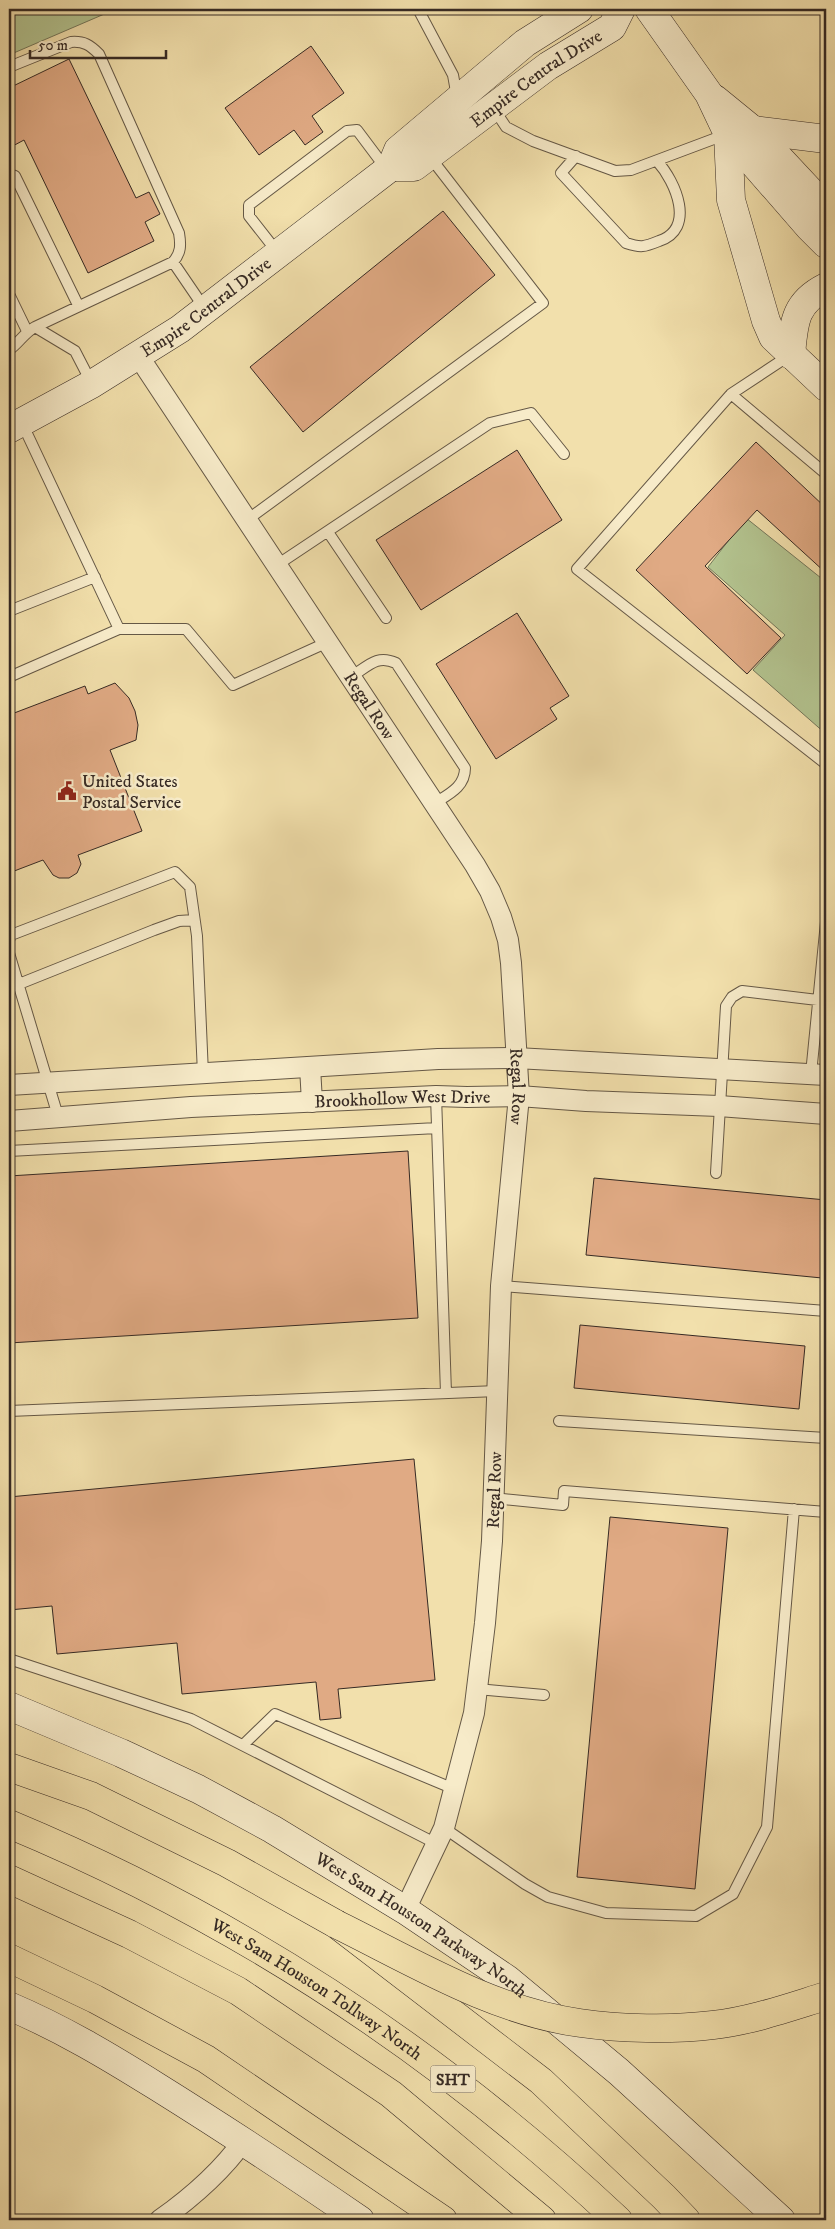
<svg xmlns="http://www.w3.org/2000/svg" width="835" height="2229" font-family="'IM FELL DW Pica',serif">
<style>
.green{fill:#b3c38f;stroke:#74765a}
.building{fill:#e0aa84;stroke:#362a24}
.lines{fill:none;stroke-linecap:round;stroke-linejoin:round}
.lane-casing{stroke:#655846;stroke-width:12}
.street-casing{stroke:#655846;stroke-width:22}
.secondary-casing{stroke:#362a24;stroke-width:29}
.highway-casing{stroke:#362a24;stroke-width:29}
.lane{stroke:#f7ebc9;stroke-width:10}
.street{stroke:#f7ebc9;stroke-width:20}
.secondary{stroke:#f7ebc9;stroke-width:28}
.highway{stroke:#f2e0ac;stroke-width:28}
.highway-bridge-casing{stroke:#362a24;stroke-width:29;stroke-linecap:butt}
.highway-bridge{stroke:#f2e0ac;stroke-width:28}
.labels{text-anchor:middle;stroke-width:5;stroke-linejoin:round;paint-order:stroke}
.shield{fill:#f7ebc9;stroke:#706456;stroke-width:1}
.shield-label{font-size:16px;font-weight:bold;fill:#362a24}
.street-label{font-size:18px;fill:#362a24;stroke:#f7ebc9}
.poi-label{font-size:18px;fill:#362a24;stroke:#f7ebc9;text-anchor:start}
</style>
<rect width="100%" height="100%" fill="#f2e0ac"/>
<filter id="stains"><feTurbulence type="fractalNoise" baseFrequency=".004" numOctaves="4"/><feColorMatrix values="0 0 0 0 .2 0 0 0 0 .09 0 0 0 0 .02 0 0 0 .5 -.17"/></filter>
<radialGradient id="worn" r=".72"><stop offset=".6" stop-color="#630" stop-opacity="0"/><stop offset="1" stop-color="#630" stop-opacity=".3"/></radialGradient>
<!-- green -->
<path class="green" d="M 9,9 L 116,9 L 9,55 Z
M 746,518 L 826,582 L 826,734 L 753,670 L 785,635 L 708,567 Z"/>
<!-- building -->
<path class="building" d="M 311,46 L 344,93 L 312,116 L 323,132 L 305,145 L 294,130 L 259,155 L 225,108 Z
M 69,59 L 136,198 L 149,192 L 160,214 L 145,222 L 154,241 L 88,273 L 24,140 L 9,148 L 9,88 Z
M 443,211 L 495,275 L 303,432 L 250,367 Z
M 756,442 L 826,508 L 826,573 L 757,510 L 705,566 L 781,638 L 747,674 L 636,570 Z
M 517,450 L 562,520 L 421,610 L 376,540 Z
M 517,613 L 569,696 L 550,708 L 557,719 L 496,759 L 436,664 Z
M 115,683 L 129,698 L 135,711 L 138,725 L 136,740 L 110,750 L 142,831 L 78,855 L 81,864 L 77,873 L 69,878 L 59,878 L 53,875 L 43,860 L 9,873 L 9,715 L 85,686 L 88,694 Z
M 408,1151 L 418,1318 L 9,1343 L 9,1176 Z
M 594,1178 L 826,1200 L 826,1258 L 824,1257 L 822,1278 L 586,1255 Z
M 580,1325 L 805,1346 L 799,1409 L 574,1388 Z
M 414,1459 L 435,1680 L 338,1689 L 341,1718 L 320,1720 L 316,1682 L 182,1694 L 177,1643 L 57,1654 L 52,1606 L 9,1610 L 9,1497 Z
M 610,1517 L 728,1528 L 695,1889 L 577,1877 Z"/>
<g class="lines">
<!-- lane casing -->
<g class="lane-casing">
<path id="lane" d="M 418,9 L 453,75 L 457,97
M 9,67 L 71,42 C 84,41 90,45 99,54 L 179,233 C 181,245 181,253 173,262 L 35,327 C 24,333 19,343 9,350
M 494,109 L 506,127 L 533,141 L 615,171 L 631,170 L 727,134
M 576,156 L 561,173 L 626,243 C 641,248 644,247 659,241 C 696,229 676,182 657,161
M 9,174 L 15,176 L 78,305
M 278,253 L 249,216 L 249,205 L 347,131 L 357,130 L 387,170
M 173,262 L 205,309
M 9,294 L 27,331
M 35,327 L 75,351 L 91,382
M 790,355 L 731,394 L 577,569 L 826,764
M 731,394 L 826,474
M 22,423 L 119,629 L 186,629 L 233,685 L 328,642
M 247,520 L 543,303 L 430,157
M 328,532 L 386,618
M 277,565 L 490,423 L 531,413 L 564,454
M 9,611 L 95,577
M 9,677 L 119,629
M 351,677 C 368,666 377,654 396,663 L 465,768 C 465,787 449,794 435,803
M 9,940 L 11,935 L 175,872 L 190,887 L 197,936 L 203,1074
M 9,953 L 58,1116
M 19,984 L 154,930 L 179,921 L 194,920
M 811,1074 L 826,922
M 436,1096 L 446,1393
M 9,1151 L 437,1128
M 716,1173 L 726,1006 L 732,997 L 742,991 L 826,1001
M 501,1286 L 826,1311
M 9,1411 L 497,1391
M 559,1421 L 826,1438
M 493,1498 L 563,1505 L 564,1491 L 826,1512
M 9,1659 L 191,1719 L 437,1844
M 477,1689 L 544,1695
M 243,1745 L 275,1714 L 454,1789
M 444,1828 L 525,1884 L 548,1897 L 606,1913 L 696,1916 L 733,1894 L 767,1827 L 794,1509"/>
</g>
<!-- street casing -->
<g class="street-casing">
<g id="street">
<path id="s1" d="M 139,357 L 475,865 L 490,891 L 501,917 L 508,940 L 511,963 L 519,1096 L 501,1286 L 492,1541 L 485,1623 L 474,1713 L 444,1828 L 405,1910"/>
<path d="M 310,1067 L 312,1102"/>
<path d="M 9,1085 L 438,1059 L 516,1058 L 826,1075"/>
<path id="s2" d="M 9,1121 L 191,1107 L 436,1096 L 467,1097 L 519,1096 L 586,1101 L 719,1106 L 826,1114"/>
<path d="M 160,2220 C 191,2198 222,2171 244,2140"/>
</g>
</g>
<!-- secondary casing -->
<g class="secondary-casing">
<g id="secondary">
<path d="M 649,9 L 709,94 L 728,134 L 809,227 L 826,244"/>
<path d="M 715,99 L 753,130 L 826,208"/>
<path d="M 753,130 L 826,139"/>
<path d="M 728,134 L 731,200 L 766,321 L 773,337 L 826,387"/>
<path id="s3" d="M 391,167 L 414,167 L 548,66 L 612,27 L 621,9"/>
<path d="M 791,355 C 794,323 794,303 826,287"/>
<path id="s4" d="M 9,429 L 92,384 L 180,329 L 391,167 L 398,150 L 525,43 L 579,9"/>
<path id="s5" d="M 9,1706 L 121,1753 L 198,1789 L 272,1829 L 405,1910 L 507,1979 L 619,2072 L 781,2220"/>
<path d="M 9,2006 C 61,2028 108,2056 156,2086 C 225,2129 293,2174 360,2220"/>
</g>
</g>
<!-- highway casing -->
<g class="highway-casing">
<g id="highway">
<path d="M 9,1767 L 91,1796 L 227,1863 L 336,1924 L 541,2081 L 664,2197 L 686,2220"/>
<path id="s6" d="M 9,1824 C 235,1918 439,2052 618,2220"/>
<path d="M 9,1879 L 129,1934 L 238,1991 L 391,2094 L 542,2220"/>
<path d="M 9,1958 L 95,1999 L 206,2059 L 443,2220"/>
</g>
</g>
<!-- lane -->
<use href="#lane" class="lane"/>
<!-- street -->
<use href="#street" class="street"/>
<!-- secondary -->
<use href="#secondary" class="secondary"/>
<!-- highway -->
<use href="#highway" class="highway"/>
<!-- highway-bridge casing -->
<g class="highway-bridge-casing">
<path id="highway-bridge" d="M 336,1924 C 413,1962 493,2011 580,2023 C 621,2029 672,2030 713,2025 C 751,2021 790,2007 826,1996"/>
</g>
<!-- highway-bridge -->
<use href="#highway-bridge" class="highway-bridge"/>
</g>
<!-- icons -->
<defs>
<g id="civic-bare" transform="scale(1.5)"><path d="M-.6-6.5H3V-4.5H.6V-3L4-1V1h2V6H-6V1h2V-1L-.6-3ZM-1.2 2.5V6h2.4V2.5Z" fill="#8f2418" stroke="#f7ebc9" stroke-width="2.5" paint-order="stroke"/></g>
</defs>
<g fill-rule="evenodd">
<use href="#civic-bare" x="67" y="791"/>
</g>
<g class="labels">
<!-- shield labels -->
<rect class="shield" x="430.5" y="2065.5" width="45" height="27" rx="4"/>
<g class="shield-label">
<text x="453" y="2085">SHT</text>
</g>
<!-- street labels -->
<g class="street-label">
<text dy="6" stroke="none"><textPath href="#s3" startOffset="174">Empire Central Drive</textPath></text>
<text dy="6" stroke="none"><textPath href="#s4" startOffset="232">Empire Central Drive</textPath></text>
<text dy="6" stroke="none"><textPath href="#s1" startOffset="418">Regal Row</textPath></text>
<text dy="6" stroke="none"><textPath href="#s1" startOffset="838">Regal Row</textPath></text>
<text dy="6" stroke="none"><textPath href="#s2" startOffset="394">Brookhollow West Drive</textPath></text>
<text transform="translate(494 1490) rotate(-88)" y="6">Regal Row</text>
<text dy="6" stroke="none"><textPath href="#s5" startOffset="468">West Sam Houston Parkway North</textPath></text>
<text dy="6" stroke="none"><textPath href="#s6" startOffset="350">West Sam Houston Tollway North</textPath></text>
</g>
<!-- poi labels -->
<g class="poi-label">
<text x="82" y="787">United States<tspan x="82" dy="21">Postal Service</tspan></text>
</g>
</g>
<!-- margin -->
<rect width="835" height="2229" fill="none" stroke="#f2e0ac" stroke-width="30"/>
<rect x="10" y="10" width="815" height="2209" fill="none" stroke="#362a24" stroke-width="2.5"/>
<rect x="15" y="15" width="805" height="2199" fill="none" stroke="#362a24"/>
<!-- scale -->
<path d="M30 50v8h136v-8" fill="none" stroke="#362a24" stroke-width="2.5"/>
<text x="38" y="50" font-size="15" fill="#362a24" stroke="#f7ebc9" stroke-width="4" paint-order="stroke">50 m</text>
<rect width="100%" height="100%" filter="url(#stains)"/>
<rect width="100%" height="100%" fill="url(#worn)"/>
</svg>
